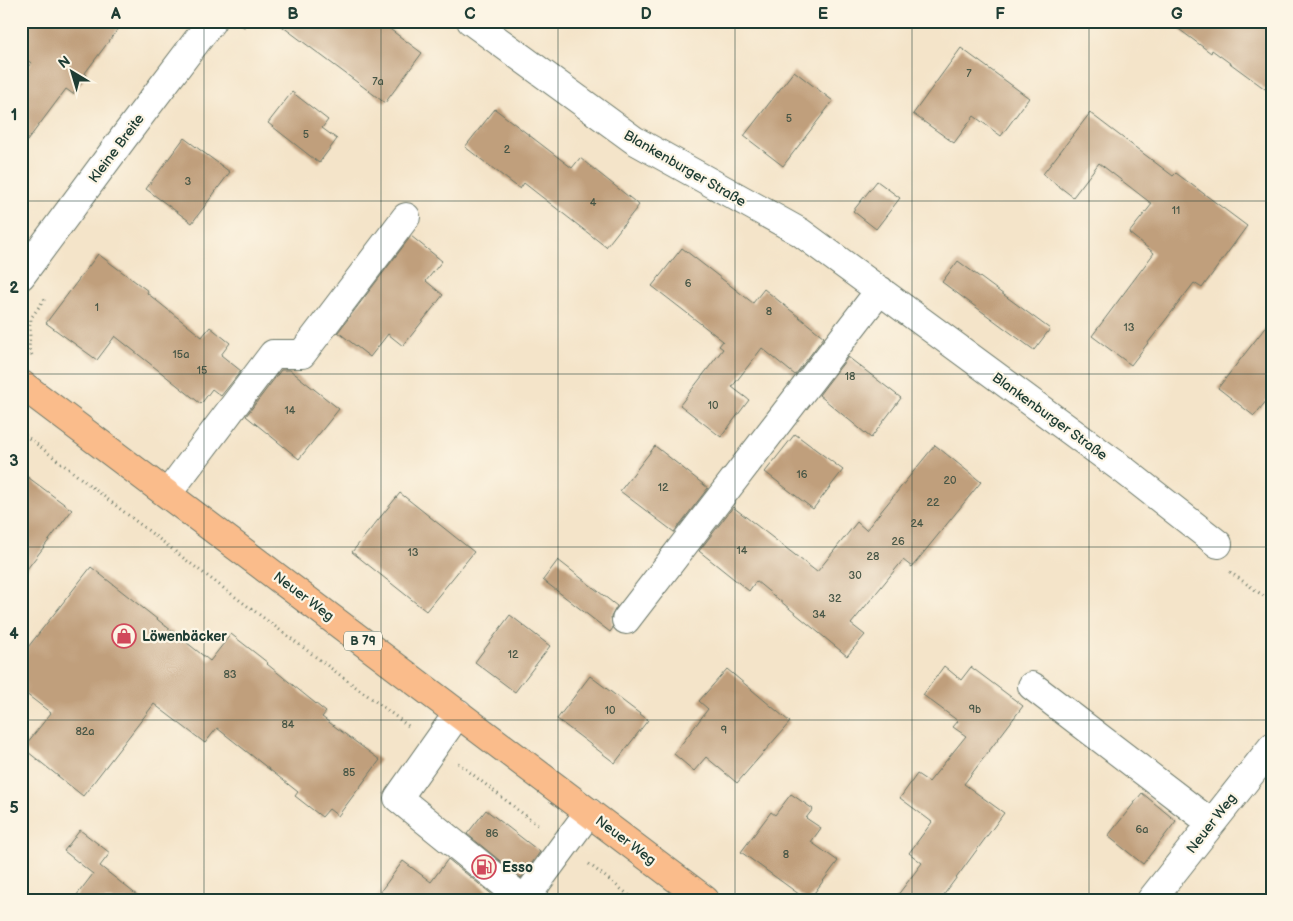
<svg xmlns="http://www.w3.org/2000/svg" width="1293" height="921" font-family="'Balsamiq Sans',sans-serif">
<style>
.building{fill:#c09f7b}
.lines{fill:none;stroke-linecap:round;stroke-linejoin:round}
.minor-casing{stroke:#6a7768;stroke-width:30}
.major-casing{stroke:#6a7768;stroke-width:30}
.path{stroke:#6a7768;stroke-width:3;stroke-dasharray:1 4;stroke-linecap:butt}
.minor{stroke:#fff;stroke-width:28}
.major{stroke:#fabc8b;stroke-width:28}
.grid{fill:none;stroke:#1f3d34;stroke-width:1;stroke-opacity:0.55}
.labels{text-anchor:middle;stroke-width:4.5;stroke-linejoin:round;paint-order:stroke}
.number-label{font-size:11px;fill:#475646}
.shield{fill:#fcf5e5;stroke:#617469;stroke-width:1}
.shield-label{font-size:12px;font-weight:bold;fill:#1f3d34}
.street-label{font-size:14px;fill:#1f3d34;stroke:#fcf5e5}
.poi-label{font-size:14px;font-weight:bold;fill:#1f3d34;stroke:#fcf5e5;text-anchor:start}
.neatline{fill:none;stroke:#1f3d34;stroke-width:2}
.grid-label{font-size:16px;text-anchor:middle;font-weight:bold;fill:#1f3d34}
</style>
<rect width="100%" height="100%" fill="#fcf5e5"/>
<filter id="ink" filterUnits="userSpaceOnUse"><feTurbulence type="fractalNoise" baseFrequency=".02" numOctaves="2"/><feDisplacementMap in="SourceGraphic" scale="10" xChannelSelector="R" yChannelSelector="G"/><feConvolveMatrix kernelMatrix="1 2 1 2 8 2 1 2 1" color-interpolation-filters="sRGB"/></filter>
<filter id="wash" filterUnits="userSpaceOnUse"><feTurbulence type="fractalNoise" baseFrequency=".0096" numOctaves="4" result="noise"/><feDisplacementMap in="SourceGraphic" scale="20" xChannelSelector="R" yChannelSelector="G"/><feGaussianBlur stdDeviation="1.12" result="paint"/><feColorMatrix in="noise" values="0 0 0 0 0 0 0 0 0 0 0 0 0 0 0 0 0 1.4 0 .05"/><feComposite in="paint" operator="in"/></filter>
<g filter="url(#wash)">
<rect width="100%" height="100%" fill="#f4e4c9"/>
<g id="blocks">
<!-- building -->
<path class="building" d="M 32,21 L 124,21 L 85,73 L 87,75 L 73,94 L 66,89 L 21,149 L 21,77 L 31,63 L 21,55 L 21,35 Z
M 275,21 L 379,21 L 422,53 L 385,103 Z
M 1168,21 L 1272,21 L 1272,94 L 1212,50 L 1211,53 Z
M 961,48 L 1029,98 L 1001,136 L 974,116 L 954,143 L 913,114 Z
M 794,71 L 833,101 L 783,166 L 744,136 Z
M 292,92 L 328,120 L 322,128 L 337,139 L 319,163 L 268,123 Z
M 495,109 L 572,168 L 580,158 L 639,205 L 606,247 L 524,183 L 520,189 L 465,147 Z
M 1090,113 L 1173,176 L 1176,173 L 1247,226 L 1202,288 L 1194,283 L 1131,365 L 1092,336 L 1154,253 L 1129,233 L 1152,204 L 1099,163 L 1073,197 L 1043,174 Z
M 184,138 L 230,172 L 192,223 L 146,189 Z
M 877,181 L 900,198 L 876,229 L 853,211 Z
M 411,236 L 442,261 L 426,281 L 443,295 L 403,346 L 388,334 L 370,357 L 338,332 Z
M 682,248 L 753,303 L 764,289 L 824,337 L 795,375 L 762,348 L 732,387 L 749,400 L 721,437 L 680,405 L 723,349 L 719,346 L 723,341 L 652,286 Z
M 98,254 L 148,291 L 147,293 L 202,337 L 210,327 L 230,343 L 221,355 L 241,371 L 221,396 L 212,389 L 201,404 L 115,336 L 97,360 L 46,323 Z
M 958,261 L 1050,329 L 1034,350 L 942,282 Z
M 1272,319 L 1272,394 L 1254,416 L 1218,388 Z
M 848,357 L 901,398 L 871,438 L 819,395 Z
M 281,370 L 290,370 L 339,409 L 299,459 L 246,416 Z
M 795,434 L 843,470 L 813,509 L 765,472 Z
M 935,445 L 981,482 L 912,567 L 903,560 L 851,624 L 865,635 L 847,656 L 756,581 L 749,591 L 699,551 L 733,507 L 817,572 L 857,522 L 866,530 Z
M 655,446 L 708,488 L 674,532 L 620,491 Z
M 21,472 L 72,510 L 21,577 Z
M 400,493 L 474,552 L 426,611 L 352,552 Z
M 558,560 L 617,606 L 611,617 L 613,628 L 610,632 L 543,580 Z
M 91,567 L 210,661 L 231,634 L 268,663 L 267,664 L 326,712 L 322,717 L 380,760 L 338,816 L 329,809 L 322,817 L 295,796 L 298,792 L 217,728 L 205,743 L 154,704 L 83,796 L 23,748 L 51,713 L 21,690 L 21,656 Z
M 510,615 L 550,646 L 515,692 L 475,662 Z
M 944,666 L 961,680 L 971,667 L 1023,706 L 964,784 L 1004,813 L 940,900 L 894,900 L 922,863 L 909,853 L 932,822 L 900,798 L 917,774 L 929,782 L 966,736 L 953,727 L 958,721 L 923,695 Z
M 727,669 L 790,722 L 737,783 L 706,757 L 694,771 L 674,754 L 708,709 L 699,701 Z
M 590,676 L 648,720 L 615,763 L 557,719 Z
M 1142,793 L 1176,821 L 1143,864 L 1108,836 Z
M 791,794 L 813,809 L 806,818 L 821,828 L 811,842 L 838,861 L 809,900 L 807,900 L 741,852 L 771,812 L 775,815 Z
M 486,810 L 540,852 L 521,878 L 467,834 Z
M 80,830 L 110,853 L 100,866 L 143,900 L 73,900 L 93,874 L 64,851 Z
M 448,859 L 499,900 L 374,900 L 403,861 L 431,882 Z"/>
</g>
</g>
<g filter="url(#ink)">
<use href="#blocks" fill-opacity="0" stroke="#6a7768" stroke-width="1"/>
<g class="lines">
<!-- minor casing -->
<g class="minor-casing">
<path id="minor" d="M 471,21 L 634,140 L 800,232 L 1125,471 L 1218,544
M 21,276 L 124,137 L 212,21
M 168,493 L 273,354 L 302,354 L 406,217
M 626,620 L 880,290
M 1032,686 L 1211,823
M 458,713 L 398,798 L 524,900
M 524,900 L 589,812
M 1151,900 L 1272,747"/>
</g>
<!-- major casing -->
<g class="major-casing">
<path id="major" d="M 21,384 L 705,900"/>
</g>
<!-- path -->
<path class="path" d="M 243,27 L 247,21
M 21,328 L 29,334
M 32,355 L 29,349 L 31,318 L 46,297
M 21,432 L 190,563 L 411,728
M 1230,572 L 1272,602
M 458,763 L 540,827
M 589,864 L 635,900"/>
<!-- minor -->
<use href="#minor" class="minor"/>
<!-- major -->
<use href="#major" class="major"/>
</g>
</g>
<!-- grid -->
<path class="grid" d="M 204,21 L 204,900M 381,21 L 381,900M 558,21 L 558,900M 735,21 L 735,900M 912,21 L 912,900M 1089,21 L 1089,900M 21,201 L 1272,201M 21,374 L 1272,374M 21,547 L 1272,547M 21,720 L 1272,720"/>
<!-- icons -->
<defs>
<g id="shop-ring" transform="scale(1.25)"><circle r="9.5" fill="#fcf5e5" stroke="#d1495b" stroke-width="1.5"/><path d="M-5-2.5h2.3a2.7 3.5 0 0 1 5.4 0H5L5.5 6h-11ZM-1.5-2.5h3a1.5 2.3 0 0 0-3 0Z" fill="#d1495b"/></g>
<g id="fuel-ring" transform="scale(1.25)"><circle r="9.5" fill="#fcf5e5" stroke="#d1495b" stroke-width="1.5"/><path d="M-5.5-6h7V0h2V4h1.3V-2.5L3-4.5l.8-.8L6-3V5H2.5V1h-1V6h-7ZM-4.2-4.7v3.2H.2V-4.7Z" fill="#d1495b"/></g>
</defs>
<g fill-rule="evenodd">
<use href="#shop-ring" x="124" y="636"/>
<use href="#fuel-ring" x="484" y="867"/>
</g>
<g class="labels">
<!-- number labels -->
<g class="number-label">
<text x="969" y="77">7</text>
<text x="378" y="85">7a</text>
<text x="789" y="122">5</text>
<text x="306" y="138">5</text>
<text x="507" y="153">2</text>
<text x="188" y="185">3</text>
<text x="593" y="206">4</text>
<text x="1176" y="214">11</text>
<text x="688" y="287">6</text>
<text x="97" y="311">1</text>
<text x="769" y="315">8</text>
<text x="1129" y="331">13</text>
<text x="181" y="358">15a</text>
<text x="202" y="374">15</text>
<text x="850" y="380">18</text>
<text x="713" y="409">10</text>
<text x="290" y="414">14</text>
<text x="802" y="478">16</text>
<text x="950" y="484">20</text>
<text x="663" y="491">12</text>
<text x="933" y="506">22</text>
<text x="917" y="527">24</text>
<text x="898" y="545">26</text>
<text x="742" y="554">14</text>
<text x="413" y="556">13</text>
<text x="873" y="560">28</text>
<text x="855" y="579">30</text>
<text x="835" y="602">32</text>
<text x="819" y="618">34</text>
<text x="513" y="658">12</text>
<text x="230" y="678">83</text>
<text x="975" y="713">9b</text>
<text x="610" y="714">10</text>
<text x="288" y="728">84</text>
<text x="724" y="734">9</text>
<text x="85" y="735">82a</text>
<text x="349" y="776">85</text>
<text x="1142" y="833">6a</text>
<text x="492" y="837">86</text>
<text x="786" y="858">8</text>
</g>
<!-- shield labels -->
<rect class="shield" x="344" y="631.5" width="38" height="19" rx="4"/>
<g class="shield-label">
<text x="363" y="645">B 79</text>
</g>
<!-- street labels -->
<g class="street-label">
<text transform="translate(116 148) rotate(-53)" y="5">Kleine Breite</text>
<text transform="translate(685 168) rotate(30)" y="5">Blankenburger Straße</text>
<text transform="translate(1050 416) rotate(36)" y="5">Blankenburger Straße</text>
<text transform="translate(304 596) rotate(37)" y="5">Neuer Weg</text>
<text transform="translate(1211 823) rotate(-52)" y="5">Neuer Weg</text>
<text transform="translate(626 840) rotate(37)" y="5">Neuer Weg</text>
</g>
<!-- poi labels -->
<g class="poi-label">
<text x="142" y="641">Löwenbäcker</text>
<text x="502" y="872">Esso</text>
</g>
</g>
<!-- margin -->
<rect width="1293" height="921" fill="none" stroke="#fcf5e5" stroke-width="55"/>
<!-- north arrow -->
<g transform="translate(72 72) rotate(322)" stroke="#fcf5e5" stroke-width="4" paint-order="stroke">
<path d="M0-4L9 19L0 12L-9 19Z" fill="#1f3d34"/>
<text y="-8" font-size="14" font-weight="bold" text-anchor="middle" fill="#1f3d34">N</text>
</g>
<rect x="28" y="28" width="1238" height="866" class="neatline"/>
<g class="grid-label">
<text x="116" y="19">A</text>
<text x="293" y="19">B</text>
<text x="470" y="19">C</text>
<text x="646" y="19">D</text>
<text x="823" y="19">E</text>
<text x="1000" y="19">F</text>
<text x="1177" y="19">G</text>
<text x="14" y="120">1</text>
<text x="14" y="293">2</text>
<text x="14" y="466">3</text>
<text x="14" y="639">4</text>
<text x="14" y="813">5</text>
</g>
</svg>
